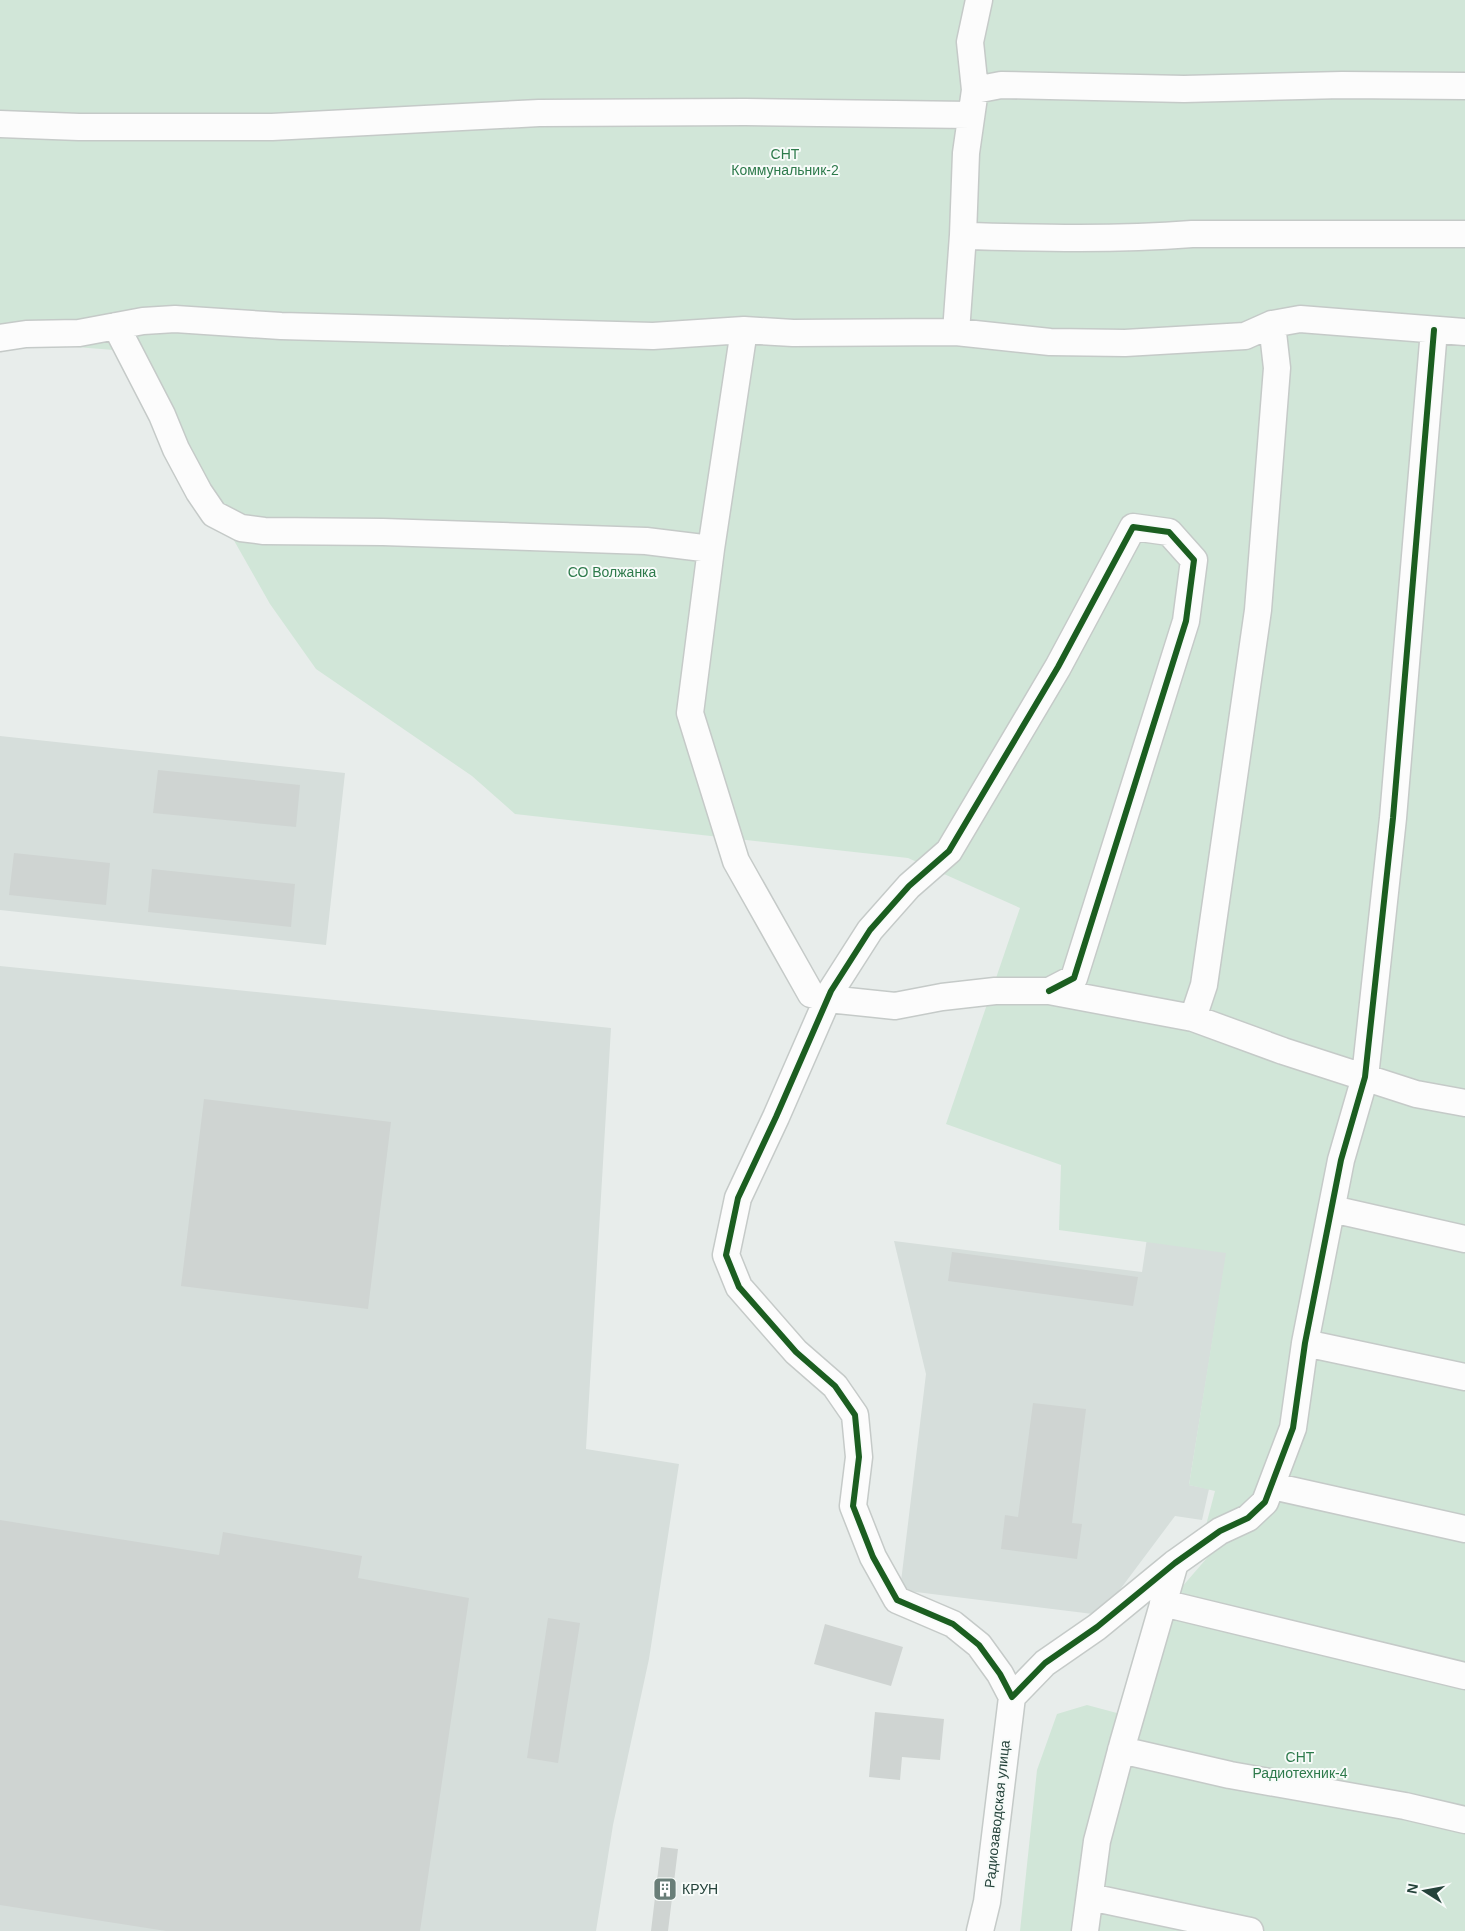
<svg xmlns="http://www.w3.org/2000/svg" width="1465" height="1931" font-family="Arial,sans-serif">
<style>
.built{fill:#d6dedb}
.green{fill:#d1e6d8}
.building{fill:#cfd4d2}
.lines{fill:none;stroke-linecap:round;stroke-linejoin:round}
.minor-casing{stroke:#c5cac8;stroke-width:29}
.minor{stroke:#fcfcfc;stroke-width:26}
.cycleway-casing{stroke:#f7fbf9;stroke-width:9}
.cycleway{stroke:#1b5e20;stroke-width:6}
.labels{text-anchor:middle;stroke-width:4;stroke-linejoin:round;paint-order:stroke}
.park-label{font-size:14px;fill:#2d7a4b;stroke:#f7fbf9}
.street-label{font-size:14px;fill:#24423a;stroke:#f7fbf9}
.poi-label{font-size:14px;fill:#24423a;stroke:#f7fbf9;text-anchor:start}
</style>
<rect width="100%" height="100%" fill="#e8edeb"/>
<!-- built -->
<path class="built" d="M 0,736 L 345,773 L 326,945 L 0,910 Z
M 0,966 L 611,1028 L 586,1449 L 679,1464 L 649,1659 L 613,1825 L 596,1931 L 0,1931 Z
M 1155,1184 L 1236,1196 L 1189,1485 L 1209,1489 L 1202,1520 L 1175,1516 L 1101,1615 L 900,1590 L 926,1374 L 894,1241 L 1142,1272 Z"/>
<!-- green -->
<path class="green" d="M 0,0 L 1465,0 L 1465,1931 L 1020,1931 L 1037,1770 L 1057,1714 L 1087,1705 L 1143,1720 L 1181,1588 L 1213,1551 L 1204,1533 L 1215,1491 L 1189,1485 L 1226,1253 L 1059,1230 L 1061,1165 L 946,1124 L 1020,908 L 908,858 L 515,814 L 472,776 L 316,669 L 270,604 L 181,447 L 139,352 L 0,341 Z"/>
<!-- building -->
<path class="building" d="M 158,770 L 300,785 L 296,827 L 153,813 Z
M 14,853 L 110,863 L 106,905 L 9,895 Z
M 152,869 L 295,884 L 291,927 L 148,912 Z
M 204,1099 L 391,1122 L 368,1309 L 181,1286 Z
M 952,1252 L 1138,1277 L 1133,1306 L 948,1281 Z
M 1033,1403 L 1086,1409 L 1072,1523 L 1082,1524 L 1077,1559 L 1001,1549 L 1005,1515 L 1018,1517 Z
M 0,1520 L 219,1555 L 223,1532 L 362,1556 L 358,1578 L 469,1598 L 420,1931 L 166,1931 L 0,1905 Z
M 548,1618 L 580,1623 L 558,1763 L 527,1758 Z
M 825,1624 L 903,1647 L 891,1686 L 814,1664 Z
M 875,1712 L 944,1719 L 940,1760 L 902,1757 L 900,1780 L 869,1777 Z
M 661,1847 L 678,1849 L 668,1931 L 651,1931 Z"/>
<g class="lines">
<!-- minor casing -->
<g class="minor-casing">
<path id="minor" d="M 975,90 L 1001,85 L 1184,89 L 1342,85 L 1465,86
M 0,124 L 79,127 L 272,127 L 539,113 L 745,112 L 970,115
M 963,236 C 1040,238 1116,240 1192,234 L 1465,234
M 116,326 L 162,415 L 176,449 L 199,492 L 214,514 L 241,528 L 264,531 L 383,532 L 646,541 L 711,549
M 744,330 L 711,549 L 690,713 L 736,861 L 811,994 L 828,999 L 895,1006 L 942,997 L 995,991 L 1049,991 L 1193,1018 L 1283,1051 L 1416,1094 L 1465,1103
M 956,332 L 963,235 L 966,153 L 975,90 L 970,42 L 979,0
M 0,338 L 26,334 L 79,333 L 143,321 L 175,319 L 281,326 L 653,336 L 744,330 L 793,333 L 956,332 L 1050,342 L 1125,343 L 1245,336 L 1272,324 L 1300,319 L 1465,332
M 1193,1018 L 1204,985 L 1258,610 L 1277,368 L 1272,324
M 1332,1209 L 1465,1239
M 1305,1343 L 1465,1377
M 1272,1486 L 1465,1529
M 1163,1603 L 1465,1676
M 1012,1697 L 1000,1674 L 979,1645 L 953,1624 L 897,1600 L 873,1557 L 853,1506 L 859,1457 L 855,1415 L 835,1386 L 796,1352 L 739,1287 L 726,1255 L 738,1198 L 776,1117 L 831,991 L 870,930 L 909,886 L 949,851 L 1058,667 L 1133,527 L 1169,532 L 1194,560 L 1186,621 L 1074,978 L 1049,991
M 1012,1697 L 1045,1663 L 1097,1627 L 1175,1563 L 1220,1531 L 1248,1518 L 1265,1502 L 1293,1428 L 1305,1343 L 1341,1160 L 1365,1077 L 1393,818 L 1434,330
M 1121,1750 L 1230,1775 L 1405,1806 L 1465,1820
M 1090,1897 L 1250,1931
M 980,1931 L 987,1902 L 1012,1697
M 1085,1931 L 1097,1841 L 1123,1743 L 1175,1563"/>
</g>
<!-- minor -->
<use href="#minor" class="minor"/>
<!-- cycleway casing -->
<g class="cycleway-casing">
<path id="cycleway" d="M 1049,991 L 1074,978 L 1186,621 L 1194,560 L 1169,532 L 1133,527 L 1058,667 L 949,851 L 909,886 L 870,930 L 831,991 L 776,1117 L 738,1198 L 726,1255 L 739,1287 L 796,1352 L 835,1386 L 855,1415 L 859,1457 L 853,1506 L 873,1557 L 897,1600 L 953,1624 L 979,1645 L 1000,1674 L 1012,1697 L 1045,1663 L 1097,1627 L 1175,1563 L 1220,1531 L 1248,1518 L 1265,1502 L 1293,1428 L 1305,1343 L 1341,1160 L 1365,1077 L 1393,818 L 1434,330"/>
</g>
<!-- cycleway -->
<use href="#cycleway" class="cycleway"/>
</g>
<!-- icons -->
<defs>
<g id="building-square" transform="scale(1.25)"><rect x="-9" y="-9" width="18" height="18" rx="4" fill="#697e78" stroke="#f7fbf9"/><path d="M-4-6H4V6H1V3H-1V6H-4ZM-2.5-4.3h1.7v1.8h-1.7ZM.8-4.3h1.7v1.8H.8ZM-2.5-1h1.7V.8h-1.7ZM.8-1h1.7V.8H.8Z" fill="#fff"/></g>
</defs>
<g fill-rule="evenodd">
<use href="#building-square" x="665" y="1889"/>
</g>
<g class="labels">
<!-- park labels -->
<g class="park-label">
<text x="785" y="159">СНТ<tspan x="785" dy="16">Коммунальник-2</tspan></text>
<text x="612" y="577">СО Волжанка</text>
<text x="1300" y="1762">СНТ<tspan x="1300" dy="16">Радиотехник-4</tspan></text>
</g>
<!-- street labels -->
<g class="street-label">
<text transform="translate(997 1814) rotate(-84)" y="5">Радиозаводская улица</text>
</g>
<!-- poi labels -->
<g class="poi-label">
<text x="682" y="1894">КРУН</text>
</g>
</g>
<!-- north arrow -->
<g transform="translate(1425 1891) rotate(281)" stroke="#f7fbf9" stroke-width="4" paint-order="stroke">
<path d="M0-4L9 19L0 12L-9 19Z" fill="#24423a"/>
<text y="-8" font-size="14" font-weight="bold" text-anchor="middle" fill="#24423a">N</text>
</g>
</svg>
